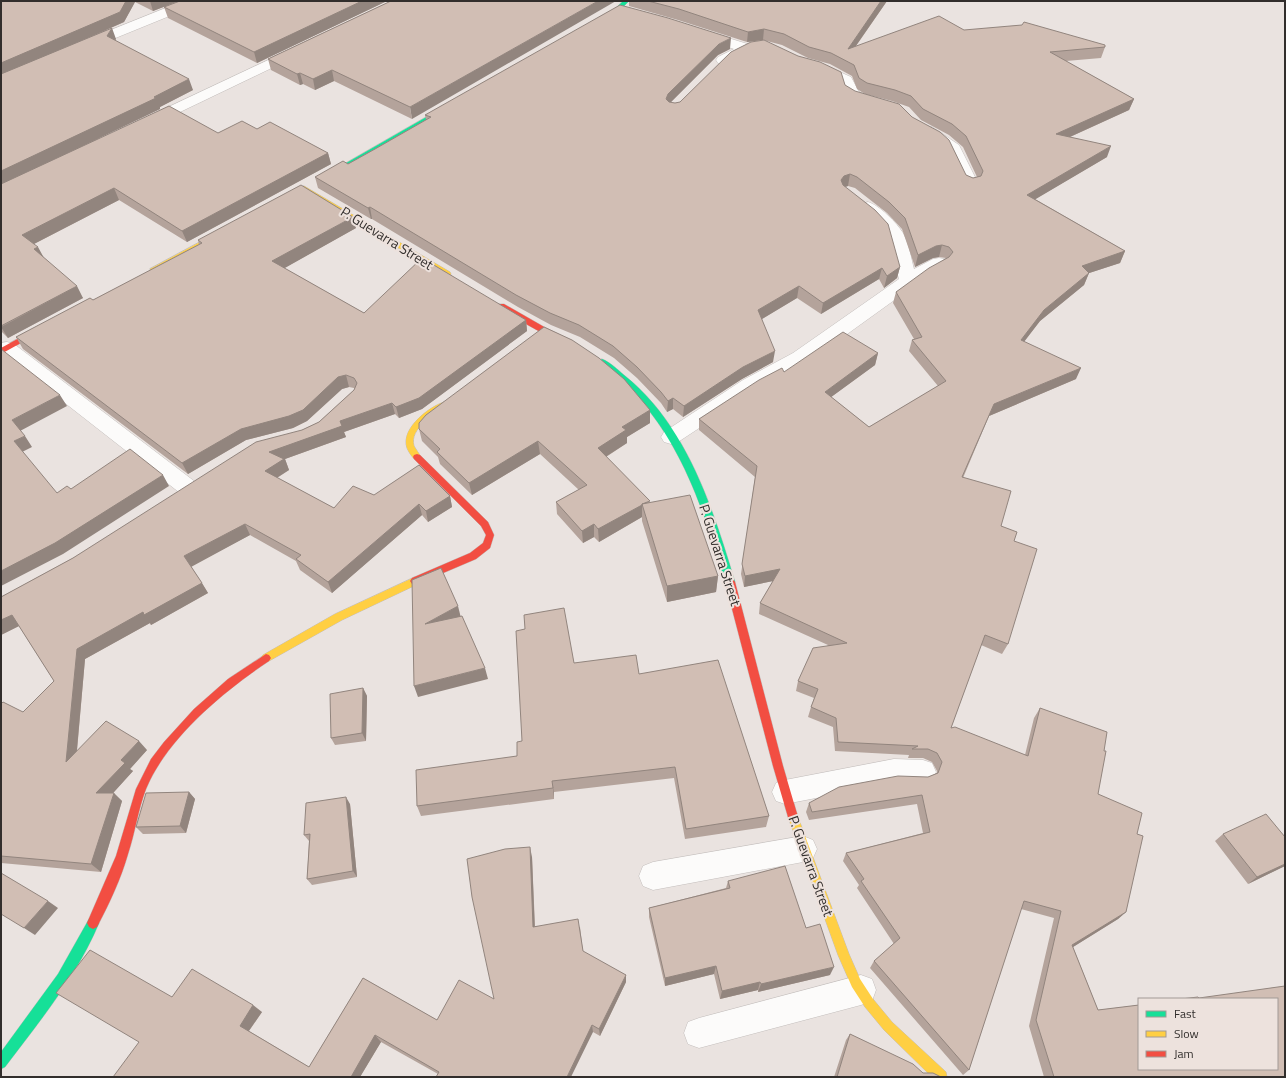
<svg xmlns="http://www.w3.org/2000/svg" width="1286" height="1078" font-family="'Titillium Web',sans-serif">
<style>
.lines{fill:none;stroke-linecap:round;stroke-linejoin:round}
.street-casing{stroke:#c3bebc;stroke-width:1}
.fast-casing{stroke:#c3bebc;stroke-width:1}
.slow-casing{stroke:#c3bebc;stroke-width:1}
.jam-casing{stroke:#c3bebc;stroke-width:1}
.street{fill:#fcfbfa;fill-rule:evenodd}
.fast{fill:#16e098;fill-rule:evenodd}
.slow{fill:#ffcf43;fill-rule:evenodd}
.jam{fill:#f24e42;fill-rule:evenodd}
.wall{fill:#b4a39b}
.shaded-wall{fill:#92857e}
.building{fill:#d1beb4;stroke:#92857e}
.labels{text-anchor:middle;stroke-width:4;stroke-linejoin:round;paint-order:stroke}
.street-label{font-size:14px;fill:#322e2c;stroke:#ede2dd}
</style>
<rect width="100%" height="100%" fill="#eae3e0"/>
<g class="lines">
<!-- street casing -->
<g class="street-casing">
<path id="street" d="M 183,1 L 200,1 L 199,4 L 91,48 L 81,48 L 79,45 L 81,42 Z
M 702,30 L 751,45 L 753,48 L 751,51 C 741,56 729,66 718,63 L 716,60 L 718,57 L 734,49 L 697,37 L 695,34 L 697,31 Z
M 296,47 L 301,48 L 303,51 L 301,54 L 153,125 L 148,126 L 143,125 L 141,122 L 143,119 Z
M 817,62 L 851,77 L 859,92 L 876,98 L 878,101 L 876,104 C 860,108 845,97 840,82 L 812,69 L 810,66 L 812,63 Z
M 927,126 L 932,127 L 959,145 L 978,183 L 976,186 L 970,188 L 964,186 L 947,150 L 922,133 L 920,130 L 922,127 Z
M 868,202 C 879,205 897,223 903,233 C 909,244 911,258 914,269 L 933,259 L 939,258 L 945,259 L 948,263 L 945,267 L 925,278 L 807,363 L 757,390 L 678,442 L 671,444 L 664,442 L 661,437 L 664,432 L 743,380 L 793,353 L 899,279 L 887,235 L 860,207 L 862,204 Z
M 7,342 L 14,344 L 194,481 L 198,487 L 194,493 L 187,495 L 180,493 L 1,353 L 1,343 Z
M 894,759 L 923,760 L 932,763 L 936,772 L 932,781 L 923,784 L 894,783 L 785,804 L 776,801 L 772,792 L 776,783 L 785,780 Z
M 803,836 L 813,840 L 817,849 L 813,858 L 803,862 L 653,890 L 643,886 L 639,876 L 643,866 L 653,862 Z
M 861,975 L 872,979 L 876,990 L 872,1001 L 861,1005 L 699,1048 L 688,1044 L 684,1033 L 688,1022 L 699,1018 Z"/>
</g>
<!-- fast casing -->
<g class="fast-casing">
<path id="fast" d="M 623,1 L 629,1 L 620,10 L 599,22 L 595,22 L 595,20 L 616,8 Z
M 449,104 L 454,105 L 325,179 L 320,178 Z
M 602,359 C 610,362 618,370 624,375 C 687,425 713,509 735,582 L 733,585 L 727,585 L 725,582 C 705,514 683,444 632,391 C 622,381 610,373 599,364 L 598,362 Z
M 93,917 L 97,919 L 99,923 C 77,976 39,1022 5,1067 L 1,1069 L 1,1052 L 58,974 L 89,919 Z"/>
</g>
<!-- slow casing -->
<g class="slow-casing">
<path id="slow" d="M 304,186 L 450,272 L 451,274 L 450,276 L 444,276 L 302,189 L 302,187 Z
M 226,228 L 229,230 L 228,231 L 157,271 L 151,271 L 150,269 Z
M 444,402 L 447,403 L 448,405 L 447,407 C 434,415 409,428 414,446 C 416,450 419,453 421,457 L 417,460 C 413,459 411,455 409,452 C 396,432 428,407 444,402 Z
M 415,577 L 418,578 L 420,581 L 418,584 L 342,620 L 269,661 L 266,662 L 263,661 L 261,658 L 263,655 L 335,614 Z
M 793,812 L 797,813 L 798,817 L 849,954 L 860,979 L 873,999 L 892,1022 L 946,1072 L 947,1077 L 932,1077 L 884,1030 L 865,1007 L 852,987 L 838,955 L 788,817 L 789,813 Z"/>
</g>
<!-- jam casing -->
<g class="jam-casing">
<path id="jam" d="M 498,304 L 504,304 L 546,328 L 572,341 L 571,343 C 559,345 511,315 498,308 Z
M 41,326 L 47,326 L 48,328 L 1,354 L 1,348 Z
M 417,454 L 420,455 L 488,522 L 494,535 L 490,548 L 476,559 L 415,585 L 412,584 L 410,581 L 412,578 L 470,553 L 483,543 L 486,535 L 481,526 L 414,459 L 413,457 L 414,455 Z
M 730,578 L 733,579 L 735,582 L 783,766 L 798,817 L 797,821 L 793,822 L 789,821 L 788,817 L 773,766 L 725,582 L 727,579 Z
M 266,654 L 269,655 L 271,658 L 269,661 C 224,691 167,738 146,789 C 138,810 135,833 128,854 C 121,879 109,904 97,927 L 93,929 L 89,927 L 87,923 L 116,856 L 136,789 L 151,759 L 164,742 L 194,709 L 228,679 Z"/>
</g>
<!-- street -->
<use href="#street" class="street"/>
<!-- fast -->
<use href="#fast" class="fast"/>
<!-- slow -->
<use href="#slow" class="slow"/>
<!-- jam -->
<use href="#jam" class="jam"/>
</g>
<!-- wall -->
<path class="wall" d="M 1,1 L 179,1 L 153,11 L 135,2 L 124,22 L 106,30 L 116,39 L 115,40 L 193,90 L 160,107 L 160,109 L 99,138 L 218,133 L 257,129 L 328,153 L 331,164 L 187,242 L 119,200 L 34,244 L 44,258 L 83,298 L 8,338 L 1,331 Z
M 180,1 L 387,1 L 257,63 L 168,18 L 164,7 Z
M 391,1 L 412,119 L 334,81 L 315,90 L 303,84 L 300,85 L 271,70 L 268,59 Z
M 629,1 L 887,1 L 856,46 L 964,30 L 1105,47 L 1101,58 L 1066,61 L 1134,99 L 1129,110 L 1070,137 L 1107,157 L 1035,199 L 1125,251 L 1120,263 L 1089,273 L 1084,285 L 1040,321 L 1024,342 L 1076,379 L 989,416 L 963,478 L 1001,526 L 1014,541 L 1008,644 L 1002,654 L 981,645 L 951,728 L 1025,755 L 1034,718 L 1040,708 L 1098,794 L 1137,834 L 1126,912 L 1118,919 L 1073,947 L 1098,1010 L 1199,998 L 1285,1077 L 1044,1077 L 1029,1026 L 1054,918 L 1021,909 L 969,1070 L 963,1075 L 870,968 L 874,961 L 894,944 L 857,888 L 859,885 L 843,861 L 846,853 L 923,833 L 917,804 L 809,820 L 806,812 L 809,803 L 928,777 L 937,773 L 937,771 L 932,762 L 923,758 L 908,758 L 909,755 L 835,751 L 833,727 L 808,717 L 811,707 L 814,698 L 796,691 L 798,681 L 828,645 L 759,614 L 760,603 L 773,581 L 744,587 L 741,574 L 755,477 L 699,430 L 699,419 L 784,372 L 878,353 L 875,365 L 831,397 L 869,427 L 938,386 L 909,351 L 912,340 L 914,339 L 893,303 L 896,292 L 946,258 L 939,257 L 933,258 L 915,267 L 902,229 L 887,213 L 855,188 L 848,186 L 845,187 L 900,267 L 897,278 L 884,288 L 879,279 L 821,314 L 797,298 L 762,319 L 773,362 L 742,379 L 683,417 L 673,409 L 667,412 L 661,403 L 637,378 L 614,358 L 580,337 L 551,325 L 518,307 L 372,219 L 371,219 L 318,188 L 315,177 L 348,164 L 375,149 L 426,120 L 425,115 L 730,49 L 718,55 L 670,103 L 675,103 L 845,85 L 966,175 L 973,178 L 977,177 L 963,147 L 949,135 L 921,120 L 909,107 L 892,101 L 865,94 L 857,89 L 852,76 L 830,64 L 808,58 L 782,45 L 763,40 L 747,42 L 678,20 L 629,6 Z
M 356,228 L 284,268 L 364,313 L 526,320 L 527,331 L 422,409 L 399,418 L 395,414 L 344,432 L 346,437 L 285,459 L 289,470 L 277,478 L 334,508 L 374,495 L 450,496 L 452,507 L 428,522 L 422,515 L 332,593 L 300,570 L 296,561 L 250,535 L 191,566 L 208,593 L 151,625 L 150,623 L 85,659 L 77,751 L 147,750 L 130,769 L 133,771 L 113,793 L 122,801 L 101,872 L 1,863 L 1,704 L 23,712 L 54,681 L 19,626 L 1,635 L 1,597 L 73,558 L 302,430 L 319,422 L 354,390 L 354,388 L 349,387 L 342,389 L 307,421 L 293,428 L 246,440 L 188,474 L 23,349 L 16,337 L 93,300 L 199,245 L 198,240 Z
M 650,410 L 650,423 L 627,437 L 627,443 L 606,457 L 718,576 L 716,592 L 667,602 L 642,521 L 642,517 L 599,542 L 594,537 L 583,543 L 557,514 L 556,502 L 579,490 L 540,454 L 472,495 L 440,464 L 438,457 L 422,441 L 419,429 Z
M 574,663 L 639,674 L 769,816 L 766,827 L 685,839 L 674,778 L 554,792 L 554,799 L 421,816 L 417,806 L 517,756 L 522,741 Z
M 363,688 L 367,696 L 366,741 L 335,745 L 331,738 Z
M 189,792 L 195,799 L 186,833 L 143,834 L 136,827 Z
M 350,804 L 357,877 L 312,885 L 307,879 L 309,841 L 304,835 Z
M 1223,834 L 1285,866 L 1248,884 L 1215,841 Z
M 532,857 L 535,926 L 580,927 L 583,952 L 626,975 L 626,982 L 600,1036 L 593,1032 L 438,1074 L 381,1042 L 360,1077 L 139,1042 L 172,997 L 262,1012 L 249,1031 L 309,1067 L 363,978 L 437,1020 L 494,999 Z
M 728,881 L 806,928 L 830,975 L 758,992 L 758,990 L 720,999 L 714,974 L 665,986 L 649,917 L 649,908 L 726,888 Z
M 850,1034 L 923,1073 L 941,1077 L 834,1077 L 846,1040 Z"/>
<!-- shaded-wall -->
<path class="shaded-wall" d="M 126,1 L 135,1 L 135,2 L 124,22 L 1,76 L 1,63 Z
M 150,1 L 179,1 L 153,11 Z
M 362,1 L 387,1 L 257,63 L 254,52 Z
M 598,1 L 616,1 L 412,119 L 410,107 Z
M 881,1 L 887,1 L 846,60 L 848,49 Z
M 112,28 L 116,39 L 112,46 L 107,36 Z
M 764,29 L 763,40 L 747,42 L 748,32 Z
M 731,38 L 730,49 L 718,55 L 668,105 L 666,99 L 668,94 L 719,44 Z
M 332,70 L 334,81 L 315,90 L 313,79 Z
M 300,73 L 303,84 L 300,85 L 297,74 Z
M 189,79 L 193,90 L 160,107 L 160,109 L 1,185 L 1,171 Z
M 1134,99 L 1129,110 L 1052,145 L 1056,134 Z
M 1111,146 L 1107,157 L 1024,206 L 1027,195 Z
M 328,153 L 331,164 L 187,242 L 182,231 Z
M 850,174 L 848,186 L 842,188 L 841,180 L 844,176 Z
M 114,188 L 119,200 L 28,247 L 22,235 Z
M 370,207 L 372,219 L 371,219 L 368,208 Z
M 353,217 L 356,228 L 276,273 L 272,261 Z
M 942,245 L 939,257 L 933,258 L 915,267 L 918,255 L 936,246 Z
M 38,247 L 44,258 L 34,249 Z
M 1125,251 L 1120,263 L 1077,277 L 1082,266 Z
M 900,267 L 897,278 L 884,288 L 887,276 Z
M 882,268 L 879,279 L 821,314 L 823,303 Z
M 1089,273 L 1084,285 L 1040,321 L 1016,352 L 1021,340 L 1044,310 Z
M 77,286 L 83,298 L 8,338 L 1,327 Z
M 799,286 L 797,298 L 757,322 L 758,310 Z
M 526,320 L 527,331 L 422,409 L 399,418 L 396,407 Z
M 775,351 L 773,362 L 742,379 L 683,417 L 684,406 L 743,367 Z
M 878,353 L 875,365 L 823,403 L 825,392 Z
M 1081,368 L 1076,379 L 989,416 L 958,488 L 994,404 Z
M 346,375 L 349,387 L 342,389 L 307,421 L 293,428 L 246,440 L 188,474 L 182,463 L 241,429 L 338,377 Z
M 60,395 L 67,406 L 20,431 L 12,420 Z
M 673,398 L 673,409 L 667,412 L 668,401 Z
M 392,403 L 395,414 L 344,432 L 346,437 L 285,459 L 289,470 L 270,482 L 265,471 L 269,452 L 340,421 Z
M 650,410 L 650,423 L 627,437 L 627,443 L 599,461 L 598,448 L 622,427 Z
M 25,436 L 32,447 L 22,452 L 14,441 Z
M 538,441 L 540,454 L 472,495 L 469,483 Z
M 163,475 L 169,486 L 63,554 L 1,586 L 1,571 Z
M 450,496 L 452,507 L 428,522 L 426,511 Z
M 419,504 L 422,515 L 332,593 L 328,582 Z
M 642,505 L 642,517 L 599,542 L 598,529 Z
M 245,524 L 250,535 L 191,567 L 184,556 Z
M 594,524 L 594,537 L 583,543 L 582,531 Z
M 780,569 L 778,580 L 744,587 L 745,576 Z
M 718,576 L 716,592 L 667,602 L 667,586 Z
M 202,583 L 208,593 L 151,625 L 150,623 L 85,659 L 75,771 L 66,762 L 77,649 L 143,612 Z
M 458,606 L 461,618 L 425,624 Z
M 12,615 L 21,625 L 1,635 L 1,620 Z
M 485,668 L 488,679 L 418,697 L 414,686 Z
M 363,688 L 367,696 L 366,741 L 362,733 Z
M 139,741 L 147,750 L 130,769 L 133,771 L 105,802 L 96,793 L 121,760 Z
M 552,781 L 554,792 L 554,799 L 553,788 Z
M 189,792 L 195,799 L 186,833 L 180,826 Z
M 114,793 L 122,801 L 101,872 L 91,864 Z
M 346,797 L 350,804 L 357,877 L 353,871 Z
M 530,847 L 532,857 L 535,935 L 533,927 Z
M 1285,864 L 1285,866 L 1248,884 L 1257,877 Z
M 48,901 L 58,908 L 35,935 L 24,928 Z
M 1126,912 L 1118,919 L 1065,952 L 1072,945 Z
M 716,966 L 714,974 L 665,986 L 665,978 Z
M 834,967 L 830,975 L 758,992 L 761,984 Z
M 626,975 L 626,982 L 600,1036 L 599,1029 Z
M 760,982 L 758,990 L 720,999 L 722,991 Z
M 253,1005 L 262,1012 L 248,1032 L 240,1026 Z
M 592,1025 L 593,1032 L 571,1077 L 567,1077 Z
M 375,1035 L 381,1042 L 360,1077 L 351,1077 Z"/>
<!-- building -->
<path class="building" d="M 1,1 L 126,1 L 120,12 L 1,63 Z
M 180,1 L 362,1 L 254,52 L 164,7 Z
M 391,1 L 598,1 L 410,107 L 332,70 L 313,79 L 300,73 L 297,74 L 268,59 Z
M 648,1 L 881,1 L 848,49 L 939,16 L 964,30 L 1022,25 L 1024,22 L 1105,45 L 1105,47 L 1050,52 L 1134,99 L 1056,134 L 1111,146 L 1027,195 L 1125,251 L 1082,266 L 1089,273 L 1044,310 L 1021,340 L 1081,368 L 994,404 L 962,477 L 1011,491 L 1001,526 L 1017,532 L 1014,541 L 1037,549 L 1008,644 L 985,635 L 951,728 L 955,727 L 1028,756 L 1040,708 L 1107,732 L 1104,751 L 1106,751 L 1098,794 L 1142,813 L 1137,834 L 1143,836 L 1126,912 L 1072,945 L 1098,1010 L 1139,1005 L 1139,1069 L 1277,1069 L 1277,999 L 1181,999 L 1198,997 L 1199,998 L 1285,986 L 1285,1077 L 1054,1077 L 1036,1020 L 1061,911 L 1024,901 L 969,1070 L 874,961 L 900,938 L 861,881 L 864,879 L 846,853 L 930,832 L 922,795 L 812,812 L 809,803 L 839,787 L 898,776 L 928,777 L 938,773 L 942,762 L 937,753 L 928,749 L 912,749 L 918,746 L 838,742 L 836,718 L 811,707 L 818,689 L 798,681 L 813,648 L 847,643 L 760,603 L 780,569 L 745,576 L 742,564 L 757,466 L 699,419 L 759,380 L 782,368 L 784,372 L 843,332 L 878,353 L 825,392 L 869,427 L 946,381 L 912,340 L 922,337 L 896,292 L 929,268 L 949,257 L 953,252 L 949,247 L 942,245 L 936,246 L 918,255 L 905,218 L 889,202 L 857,177 L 850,174 L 844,176 L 841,180 L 843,185 L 875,210 L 888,224 L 900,267 L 887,276 L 882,268 L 823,303 L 799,286 L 758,310 L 775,351 L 743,367 L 684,406 L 673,398 L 668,401 L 661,392 L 637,367 L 613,346 L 579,325 L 550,313 L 516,295 L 370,207 L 368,208 L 315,177 L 343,161 L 348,164 L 375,149 L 431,117 L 425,115 L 620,5 L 668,18 L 731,38 L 719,44 L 668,94 L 666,99 L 669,102 L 675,103 L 680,102 L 731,52 L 751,42 L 764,40 L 798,56 L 820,62 L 841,72 L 845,85 L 855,91 L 899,104 L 912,117 L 940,132 L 949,140 L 966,175 L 973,178 L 981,176 L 983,171 L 966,136 L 952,124 L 923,109 L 911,96 L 895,90 L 867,83 L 859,78 L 854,65 L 831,53 L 809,47 L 784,34 L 764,29 L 748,32 L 679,9 Z
M 112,28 L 107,36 L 189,79 L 154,97 L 156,98 L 1,171 L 1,74 Z
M 169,106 L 218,133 L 242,121 L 257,129 L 270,122 L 328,153 L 182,231 L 114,188 L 22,235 L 38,247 L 34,249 L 77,286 L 1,326 L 1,184 Z
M 301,185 L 353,217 L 272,261 L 364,313 L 422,258 L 526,320 L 419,398 L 396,407 L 392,403 L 340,421 L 342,426 L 269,452 L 284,459 L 265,471 L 334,508 L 353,486 L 374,495 L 419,465 L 450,496 L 426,511 L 419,504 L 328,582 L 296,559 L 301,555 L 245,524 L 184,556 L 202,583 L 144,615 L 143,612 L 77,649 L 66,762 L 106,721 L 139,741 L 121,760 L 125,763 L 96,793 L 114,793 L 91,864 L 1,856 L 1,704 L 3,702 L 23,712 L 54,681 L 12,615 L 1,620 L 1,597 L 73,558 L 256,442 L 302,430 L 319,422 L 354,390 L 357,383 L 354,378 L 346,375 L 338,377 L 303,410 L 289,416 L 241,429 L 182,463 L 16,337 L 90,298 L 93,300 L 202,243 L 198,240 Z
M 544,327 L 572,340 L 599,358 L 624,379 L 650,410 L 622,427 L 626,430 L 598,448 L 650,501 L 642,504 L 642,505 L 598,529 L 594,524 L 582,531 L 556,502 L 587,485 L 538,441 L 469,483 L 437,452 L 440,449 L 419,429 L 419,423 L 426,415 Z
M 1,349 L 60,395 L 12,420 L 25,436 L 14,441 L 57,493 L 67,486 L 71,489 L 130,449 L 163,475 L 55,543 L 1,571 Z
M 690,495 L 718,576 L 667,586 L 642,504 Z
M 441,568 L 458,606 L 425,624 L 462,616 L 485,668 L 414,686 L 412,580 Z
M 564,608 L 574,663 L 636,655 L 639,674 L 718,660 L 769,816 L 686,829 L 675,767 L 552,781 L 553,788 L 417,806 L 416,770 L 517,756 L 517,742 L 522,741 L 516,631 L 525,629 L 524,615 Z
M 363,688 L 362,733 L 331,738 L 330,694 Z
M 189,792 L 180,826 L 136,827 L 146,793 Z
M 346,797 L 353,871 L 307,879 L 310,834 L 304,835 L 306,803 Z
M 1266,814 L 1285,837 L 1285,864 L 1257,877 L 1223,834 Z
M 530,847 L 533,927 L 578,919 L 583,951 L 626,975 L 599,1029 L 592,1025 L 567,1077 L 436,1077 L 439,1072 L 375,1035 L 351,1077 L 113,1077 L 139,1042 L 56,993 L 90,950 L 172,997 L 192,969 L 253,1005 L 240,1026 L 309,1067 L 363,978 L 437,1020 L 459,980 L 494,999 L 472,897 L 467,859 L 505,849 Z
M 785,866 L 806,928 L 820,924 L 834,967 L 761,984 L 760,982 L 722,991 L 716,966 L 665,978 L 649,908 L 730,888 L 728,881 Z
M 1,873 L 48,901 L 24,928 L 1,914 Z
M 850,1034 L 913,1064 L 923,1073 L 933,1073 L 941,1077 L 837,1077 Z"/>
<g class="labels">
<!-- street labels -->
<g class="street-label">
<text transform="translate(387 238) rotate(32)" y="5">P. Guevarra Street</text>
<text transform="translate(720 555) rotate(72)" y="5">P. Guevarra Street</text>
<text transform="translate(811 866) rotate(70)" y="5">P. Guevarra Street</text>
</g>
</g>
<!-- border -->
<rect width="1286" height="1078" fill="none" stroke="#322e2c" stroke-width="4"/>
<!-- legend -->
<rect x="1138" y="998" width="140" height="72" fill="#ede2dd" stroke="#a29a96"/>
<rect x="1146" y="1011" width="20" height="6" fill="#16e098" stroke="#a29a96"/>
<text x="1174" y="1018" font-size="12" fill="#322e2c">Fast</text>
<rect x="1146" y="1031" width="20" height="6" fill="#ffcf43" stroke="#a29a96"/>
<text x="1174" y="1038" font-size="12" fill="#322e2c">Slow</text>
<rect x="1146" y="1051" width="20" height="6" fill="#f24e42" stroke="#a29a96"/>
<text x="1174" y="1058" font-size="12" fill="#322e2c">Jam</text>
</svg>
